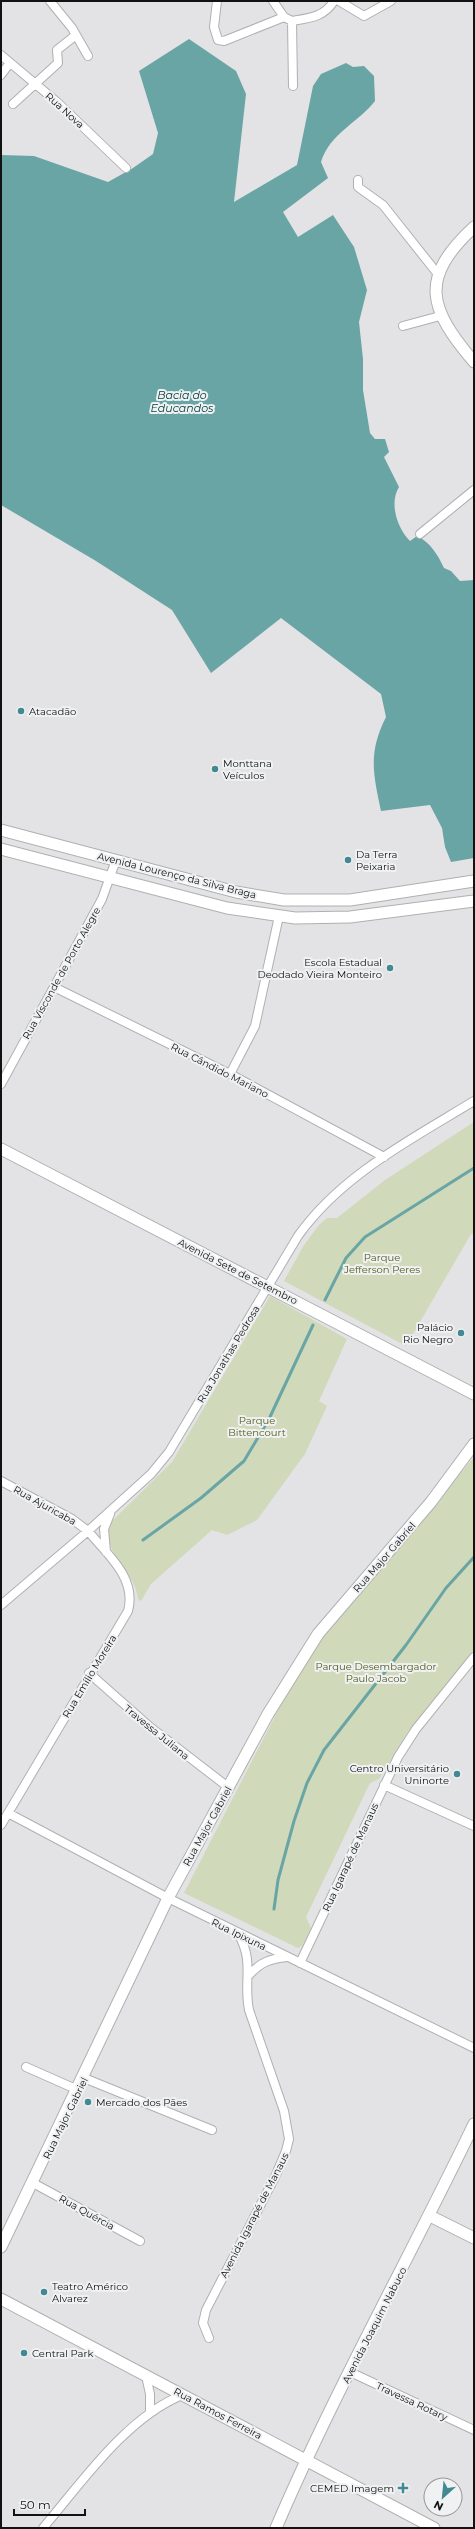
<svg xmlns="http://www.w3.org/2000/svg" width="475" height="2529" font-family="Montserrat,sans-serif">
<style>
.green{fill:#d0d9ba}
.water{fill:#69a5a5}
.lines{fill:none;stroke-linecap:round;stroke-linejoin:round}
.stream{stroke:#69a5a5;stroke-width:3}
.street-casing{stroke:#afb0b1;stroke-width:10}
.secondary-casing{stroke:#afb0b1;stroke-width:13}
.street{stroke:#fff;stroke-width:8}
.secondary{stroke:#fff;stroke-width:11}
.poi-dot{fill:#438993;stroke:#f0f1f2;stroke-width:1.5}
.labels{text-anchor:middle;stroke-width:4;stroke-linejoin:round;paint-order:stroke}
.street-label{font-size:10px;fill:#111212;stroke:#f0f1f2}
.poi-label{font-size:10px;fill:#111212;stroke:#f0f1f2;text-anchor:start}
.park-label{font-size:10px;fill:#4d5c19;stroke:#f0f1f2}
.water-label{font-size:11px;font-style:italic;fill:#044040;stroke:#f0f1f2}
</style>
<rect width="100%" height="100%" fill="#e3e3e5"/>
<!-- green -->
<path class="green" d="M 474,1122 L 474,1233 L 471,1234 L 406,1346 L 284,1281 L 304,1245 L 319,1225 L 327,1218 L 337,1218 L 385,1180 Z
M 270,1296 L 347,1339 L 319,1401 L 327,1406 L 305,1454 L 257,1520 L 227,1535 L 212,1530 L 151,1584 L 141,1601 L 138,1599 C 136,1571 105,1560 108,1525 L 172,1462 Z
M 474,1457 L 474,1649 L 407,1733 L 379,1779 L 370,1783 L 306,1917 L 311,1928 L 303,1945 L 298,1948 L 184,1893 L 291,1685 L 323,1636 Z"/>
<!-- water -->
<path class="water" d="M 189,39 L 236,71 L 246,94 L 234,202 L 297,165 L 313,86 L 321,74 L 346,63 L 353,67 L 364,66 L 374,76 L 375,101 C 358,123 330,133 321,162 L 328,178 L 283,212 L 298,237 L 333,215 L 354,247 L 367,290 L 359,322 L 363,359 L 363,390 L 370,433 L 375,439 L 385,439 L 389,452 L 384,457 L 399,487 C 389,503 397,528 410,541 L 417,536 C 430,542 438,555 444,568 L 451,571 L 460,581 L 474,580 L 474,858 L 451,862 L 445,847 L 442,828 L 430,805 L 381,811 C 373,773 368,753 386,717 L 381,694 L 281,618 L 211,673 L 172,610 L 96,561 L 1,505 L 1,155 L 34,156 L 108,182 L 133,168 L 153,154 L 158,133 L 139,71 Z"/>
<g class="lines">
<!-- stream -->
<path class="stream" d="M 325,1300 L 346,1258 L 365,1237 L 474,1168
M 143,1540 L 201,1498 L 244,1461 L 269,1419 L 313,1325
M 274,1909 L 278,1880 L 294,1821 L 307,1783 L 324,1750 L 406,1645 L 446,1588 L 474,1557"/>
<!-- street casing -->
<g class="street-casing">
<path id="street" d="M 50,1 L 72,28 L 88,56
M 217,1 L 214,27 L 218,40 L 224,41 L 284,17
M 273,1 L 284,17 L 292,21 L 293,86
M 339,1 L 364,16 L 391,1
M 292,21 C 310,18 324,17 334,1
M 1,55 L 57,102 L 126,168
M 1,75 L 9,64
M 13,104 L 58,63 L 57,50 L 76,35
M 358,180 L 358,187 L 383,205 L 437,273
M 403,326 L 440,316
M 420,534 L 474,490
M 54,987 L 230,1074 L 384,1157
M 230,1074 L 255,1026 L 279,916
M 1,1084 L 102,899 L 116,860
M 1,1481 L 72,1519 L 88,1531 L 1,1605
M 106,1552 L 104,1529 L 110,1514
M 89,1673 L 150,1727 L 228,1787
M 384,1785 L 474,1826
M 8,1813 L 168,1898 L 474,2048
M 1,1825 L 128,1611 C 137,1578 107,1554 88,1531 L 151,1474 L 169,1452 L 298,1236 C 341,1175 412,1139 474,1101
M 300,1963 L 398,1757 L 416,1729 L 474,1657
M 250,1974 C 261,1962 270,1959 287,1957
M 26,2067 L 78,2090
M 84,2078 L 212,2130
M 33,2183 L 140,2241
M 209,2338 L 203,2323 L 206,2310 L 275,2177 L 286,2151 L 289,2139 L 284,2111 L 249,2010 C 243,1980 255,1963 238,1933
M 350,2372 L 474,2430
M 146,2376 L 150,2394 L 150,2410
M 43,2528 C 82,2482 126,2418 182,2395"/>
</g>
<!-- secondary casing -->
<g class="secondary-casing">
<path id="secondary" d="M 474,227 C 419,278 428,308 474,362
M 1,830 L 236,892 L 284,900 L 350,900 L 474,881
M 1,849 L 227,908 L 295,918 L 350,917 L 474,901
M 1,1149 L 474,1394
M 430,2216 L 474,2238
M 1,2247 L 168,1898 L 268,1714 L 318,1634 L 431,1502 L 474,1444
M 1,2299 L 434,2528
M 276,2528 C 335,2390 409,2259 474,2124"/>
</g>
<!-- street -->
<use href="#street" class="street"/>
<!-- secondary -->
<use href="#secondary" class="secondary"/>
</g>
<!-- markers -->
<g class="poi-dot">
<circle cx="21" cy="711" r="4"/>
<circle cx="215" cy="769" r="4"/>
<circle cx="348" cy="860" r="4"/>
<circle cx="390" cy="968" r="4"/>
<circle cx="461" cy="1333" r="4"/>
<circle cx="457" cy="1774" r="4"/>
<circle cx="88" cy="2102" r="4"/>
<circle cx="44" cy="2292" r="4"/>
<circle cx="24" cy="2353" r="4"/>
<path d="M401 2482h4v4h4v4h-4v4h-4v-4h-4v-4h4z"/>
</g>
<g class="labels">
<!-- street labels -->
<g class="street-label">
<text transform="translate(65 110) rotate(42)" y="4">Rua Nova</text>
<text transform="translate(177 875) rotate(14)" y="4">Avenida Lourenço da Silva Braga</text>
<text transform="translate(61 973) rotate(-61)" y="4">Rua Visconde de Porto Alegre</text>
<text transform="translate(220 1070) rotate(27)" y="4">Rua Cândido Mariano</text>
<text transform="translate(238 1271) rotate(27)" y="4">Avenida Sete de Setembro</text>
<text transform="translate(228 1354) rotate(-59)" y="4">Rua Jonathas Pedrosa</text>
<text transform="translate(45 1505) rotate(29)" y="4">Rua Ajuricaba</text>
<text transform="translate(384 1557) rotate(-49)" y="4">Rua Major Gabriel</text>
<text transform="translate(89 1676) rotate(-59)" y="4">Rua Emílio Moreira</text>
<text transform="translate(157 1732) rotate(39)" y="4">Travessa Juliana</text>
<text transform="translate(207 1826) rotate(-61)" y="4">Rua Major Gabriel</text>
<text transform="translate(350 1857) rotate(-65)" y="4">Rua Igarapé de Manaus</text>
<text transform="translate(239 1934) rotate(26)" y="4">Rua Ipixuna</text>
<text transform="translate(65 2118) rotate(-64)" y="4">Rua Major Gabriel</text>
<text transform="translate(87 2212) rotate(29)" y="4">Rua Quércia</text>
<text transform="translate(254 2215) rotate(-63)" y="4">Avenida Igarapé de Manaus</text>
<text transform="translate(374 2325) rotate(-63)" y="4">Avenida Joaquim Nabuco</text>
<text transform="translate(412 2401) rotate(25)" y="4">Travessa Rotary</text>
<text transform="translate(218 2413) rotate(28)" y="4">Rua Ramos Ferreira</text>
</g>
<!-- poi labels -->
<g class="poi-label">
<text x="29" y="715">Atacadão</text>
<text x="223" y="767">Monttana<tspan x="223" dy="12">Veículos</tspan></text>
<text x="356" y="858">Da Terra<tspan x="356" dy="12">Peixaria</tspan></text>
<text x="382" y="966" text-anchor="end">Escola Estadual<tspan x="382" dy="12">Deodado Vieira Monteiro</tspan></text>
<text x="453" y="1331" text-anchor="end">Palácio<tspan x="453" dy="12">Rio Negro</tspan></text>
<text x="449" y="1772" text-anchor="end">Centro Universitário<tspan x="449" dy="12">Uninorte</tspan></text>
<text x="96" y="2106">Mercado dos Pães</text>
<text x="52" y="2290">Teatro Américo<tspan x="52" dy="12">Alvarez</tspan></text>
<text x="32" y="2357">Central Park</text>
<text x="394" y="2492" text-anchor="end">CEMED Imagem</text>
</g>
<!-- park labels -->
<g class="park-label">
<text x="382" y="1261">Parque<tspan x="382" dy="12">Jefferson Peres</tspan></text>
<text x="257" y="1424">Parque<tspan x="257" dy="12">Bittencourt</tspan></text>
<text x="376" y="1670">Parque Desembargador<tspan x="376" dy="12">Paulo Jacob</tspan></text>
</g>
<!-- water labels -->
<g class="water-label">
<text x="182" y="399">Bacia do<tspan x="182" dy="13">Educandos</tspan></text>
</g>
</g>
<!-- border -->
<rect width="475" height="2529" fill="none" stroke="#111212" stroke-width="4"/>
<!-- north arrow -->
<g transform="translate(443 2497) rotate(207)"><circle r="19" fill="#f0f1f2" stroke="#979898"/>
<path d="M0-3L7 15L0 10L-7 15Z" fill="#438993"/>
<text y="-6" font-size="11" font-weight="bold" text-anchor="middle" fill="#111212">N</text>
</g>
<!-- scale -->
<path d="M14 2509v6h71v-6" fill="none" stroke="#111212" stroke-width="2"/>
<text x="20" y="2509" font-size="12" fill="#111212" stroke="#f0f1f2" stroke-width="3" paint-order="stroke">50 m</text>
</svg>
